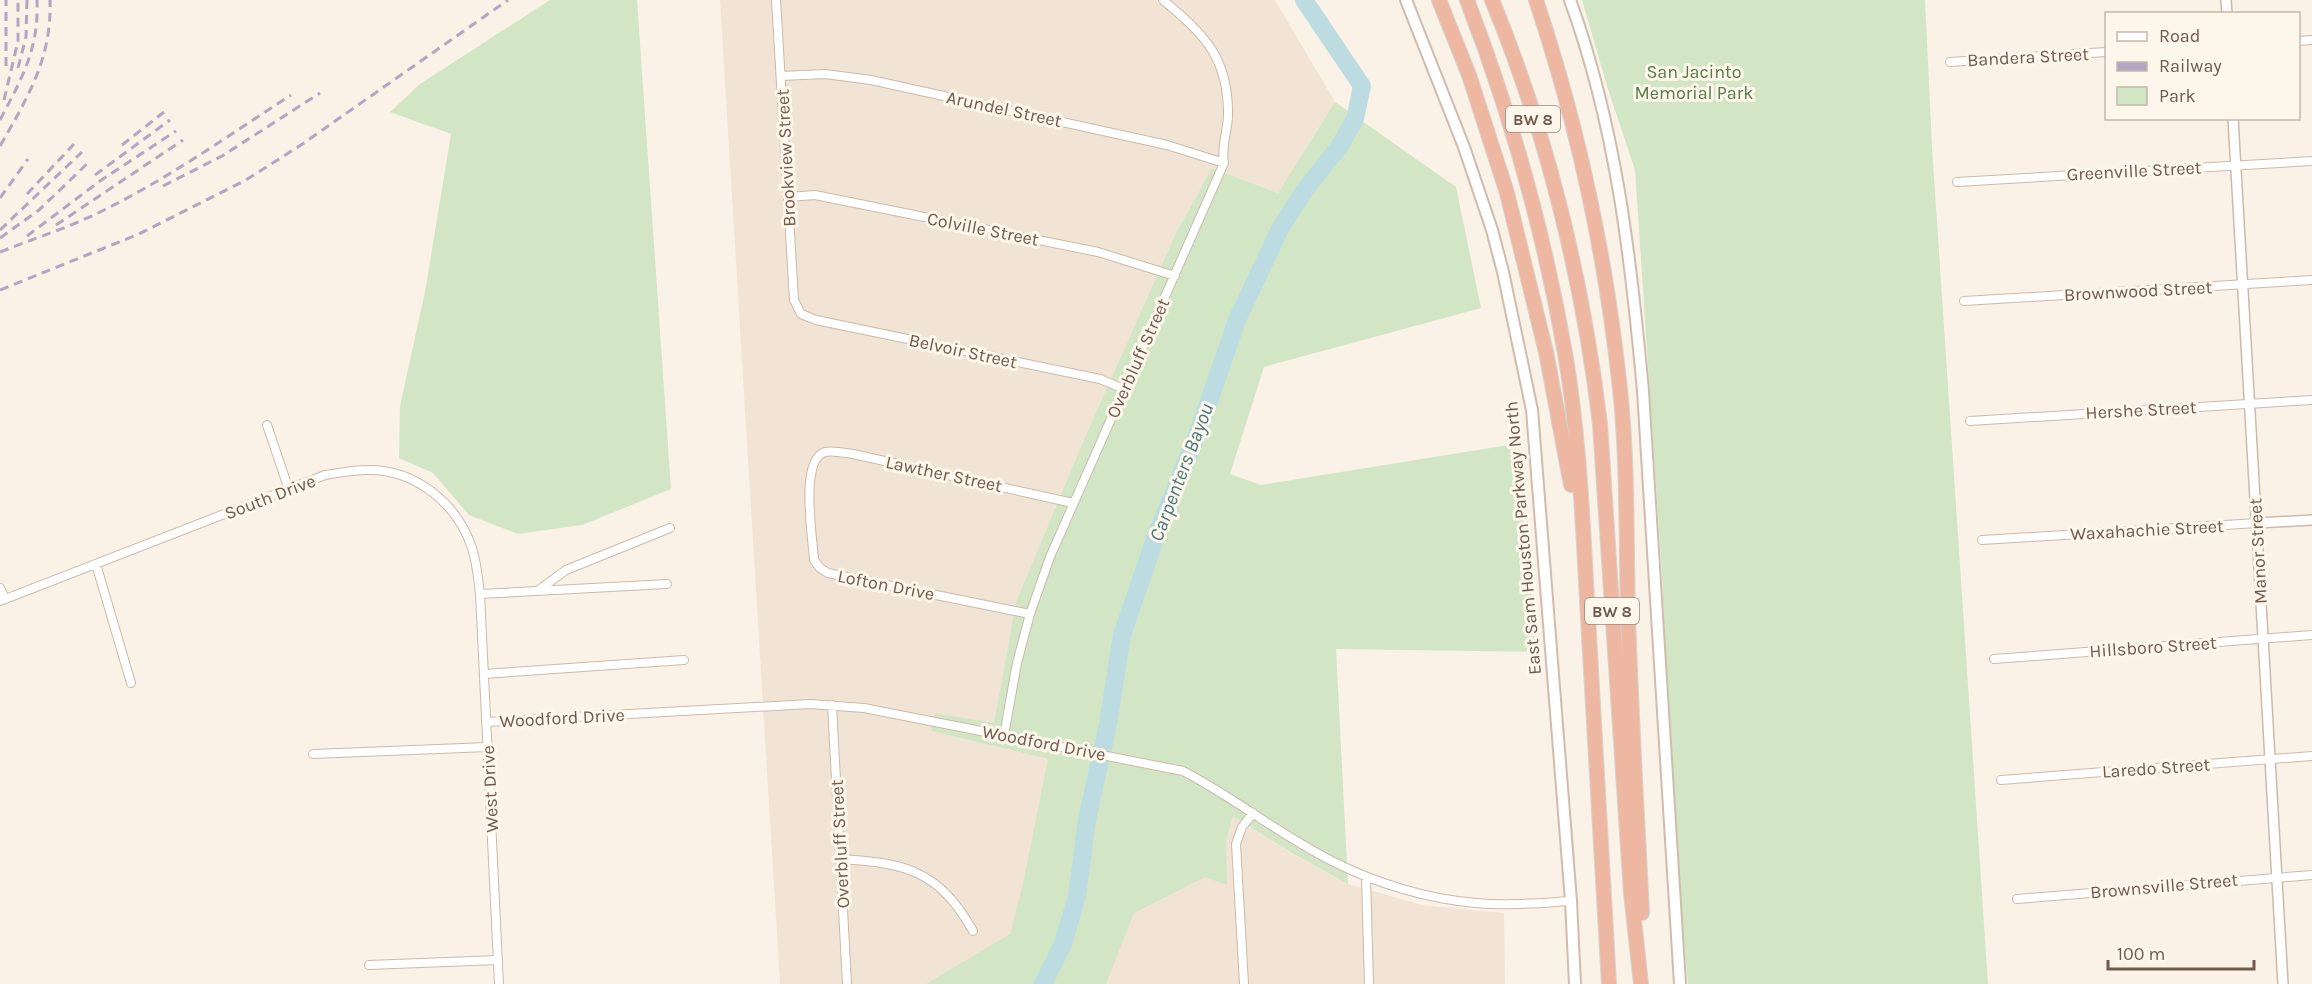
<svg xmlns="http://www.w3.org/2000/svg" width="2312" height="984" font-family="Karla,sans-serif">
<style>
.residential{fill:#f1e4d5}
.green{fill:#d2e6c5}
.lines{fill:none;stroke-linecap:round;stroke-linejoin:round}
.river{stroke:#bcdce2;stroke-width:18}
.minor-casing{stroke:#cabaad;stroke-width:10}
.tertiary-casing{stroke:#cabaad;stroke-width:12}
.secondary-casing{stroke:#cfbcae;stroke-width:14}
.motorway-casing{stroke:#d7d1cd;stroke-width:16}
.minor{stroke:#fff;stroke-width:8}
.tertiary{stroke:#fff;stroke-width:9}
.secondary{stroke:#fff;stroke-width:10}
.motorway{stroke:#eeb7a2;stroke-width:14}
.rail{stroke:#b5a5c2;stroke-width:3;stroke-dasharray:9 6;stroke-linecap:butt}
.labels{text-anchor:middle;stroke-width:6;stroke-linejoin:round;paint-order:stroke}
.shield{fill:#fdf6eb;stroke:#9a897c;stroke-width:1.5}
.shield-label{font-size:16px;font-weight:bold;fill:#705a4d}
.street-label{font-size:18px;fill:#705a4d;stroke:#fdf6eb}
.park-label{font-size:18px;fill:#577a49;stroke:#fdf6eb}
.water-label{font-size:20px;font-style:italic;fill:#497882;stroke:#fdf6eb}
</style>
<rect width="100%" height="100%" fill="#faf2e6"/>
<!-- residential -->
<path class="residential" d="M 720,0 L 1275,0 L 1335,102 L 1278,193 L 1212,168 L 1176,233 L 1085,437 L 1016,602 L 994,724 L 935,713 L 931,731 L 1048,759 L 1233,816 L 1289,852 L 1348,884 L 1422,905 L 1504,913 L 1505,984 L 780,984 Z"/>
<!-- green -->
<path class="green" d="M 550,0 L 637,0 L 671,489 L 582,525 L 518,534 L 469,515 L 433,473 L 399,458 L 400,406 L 425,292 L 451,134 L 390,112 L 420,84 Z
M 1582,0 L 1925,0 L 1932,147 L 1988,984 L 1688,984 L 1673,829 L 1662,574 L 1635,170 L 1607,86 Z
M 1335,102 L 1456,187 L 1481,308 L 1264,367 L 1230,474 L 1261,485 L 1515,444 L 1538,652 L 1336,649 L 1348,884 L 1290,852 L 1233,816 L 1226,841 L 1227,885 L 1205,877 L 1134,913 L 1106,984 L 926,984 L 1010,934 L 1024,879 L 1048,759 L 931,731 L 935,713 L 994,723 L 1016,602 L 1085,437 L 1176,233 L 1212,168 L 1278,193 Z"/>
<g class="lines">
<!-- river -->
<path class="river" d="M 1043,984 L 1063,944 L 1077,896 L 1087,820 L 1108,724 L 1122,635 L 1155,539 L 1198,433 L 1237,320 L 1280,229 L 1304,191 L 1339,147 L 1355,119 L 1362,86 L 1304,0"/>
<!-- minor casing -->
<g class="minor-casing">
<path id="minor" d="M 776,0 L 794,300 L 801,314 L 816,320 L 1100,379 L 1124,389
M 2298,41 L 2312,40
M 1950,62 L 2106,52
M 781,76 L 825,74 L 871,80 L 1167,145 L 1224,163
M 1957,182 L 2312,161
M 788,197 L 815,195 L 1098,252 L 1175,276
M 1964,301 L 2312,280
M 1970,421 L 2312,400
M 267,425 L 289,490
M 1982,540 L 2257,523
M 96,564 L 131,683
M 0,588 L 5,599
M 540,589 L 566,570 L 670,528
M 480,594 L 667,584
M 0,601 L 325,475 C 339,473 353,470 367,470 C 415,469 457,503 472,548 C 477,563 478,579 480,594 L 499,984
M 1030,614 L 828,573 L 820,568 L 814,560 C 813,539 799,460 825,452 C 832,450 845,453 853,454 L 1073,503
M 1994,659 L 2312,635
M 484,674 L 684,660
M 832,705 L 847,984
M 486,722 L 810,704 L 864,708 L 1183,771 C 1235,798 1280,835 1332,861 C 1375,883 1427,899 1476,903 C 1507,906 1539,903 1571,901
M 1004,735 L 1017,663 L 1030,614 L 1050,557 L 1224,163 C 1221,147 1227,133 1228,117 C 1229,58 1205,35 1163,0
M 313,754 L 488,747
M 2001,780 L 2312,756
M 841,859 C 907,863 939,871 973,931
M 1366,877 L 1369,984
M 2017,899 L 2312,875
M 369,965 L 498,960
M 1244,984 L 1236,844 L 1242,827 L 1253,813"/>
</g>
<!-- tertiary casing -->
<g class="tertiary-casing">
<path id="tertiary" d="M 2226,0 L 2227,14
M 2233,118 L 2283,984
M 2257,523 L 2312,520"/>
</g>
<!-- secondary casing -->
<g class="secondary-casing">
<path id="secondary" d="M 1406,0 L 1464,147 L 1492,230 L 1503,272 L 1532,410 L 1571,901 L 1575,984
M 1570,0 C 1616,126 1631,259 1643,391 L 1680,984"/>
</g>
<!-- motorway casing -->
<g class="motorway-casing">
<path id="motorway" d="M 1439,0 L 1469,75 L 1507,193 L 1546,352 L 1571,485
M 1467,0 C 1511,114 1544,233 1565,353 C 1580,440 1583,530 1588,618 C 1595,740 1602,862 1609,984
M 1492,0 C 1547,133 1583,281 1600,424 L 1631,893 L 1641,984
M 1536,0 C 1578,126 1606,257 1620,389 C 1628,464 1626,541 1628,616 C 1631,715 1637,814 1642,913"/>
</g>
<!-- minor -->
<use href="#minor" class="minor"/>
<!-- tertiary -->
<use href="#tertiary" class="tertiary"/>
<!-- secondary -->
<use href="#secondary" class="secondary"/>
<!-- motorway -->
<use href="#motorway" class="motorway"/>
<!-- rail -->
<path class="rail" d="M 6,66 L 6,0
M 18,68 L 26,37 L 27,0
M 4,100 L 18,41 L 18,0
M 0,120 C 22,78 39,49 37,0
M 122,145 L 164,112
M 0,146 C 28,97 52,58 50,0
M 95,175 L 170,120
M 163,186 L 222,156 L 320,93
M 27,194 L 74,144
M 0,198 L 28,159
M 56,225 L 183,140
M 0,230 L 82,152
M 27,236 L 100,181 L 176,131
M 0,238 L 39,210 L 90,161
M 0,252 C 33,239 67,228 98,213 C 166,180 228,136 291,95
M 0,290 L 139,234 L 246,180 L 301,145 L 508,0"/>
</g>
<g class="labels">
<!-- shield labels -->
<g class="shield">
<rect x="1506" y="106" width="54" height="26" rx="4.5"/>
<rect x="1585" y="598" width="54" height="26" rx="4.5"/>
</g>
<g class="shield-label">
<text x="1533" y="125">BW 8</text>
<text x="1612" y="617">BW 8</text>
</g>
<!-- street labels -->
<g class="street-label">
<text transform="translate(2028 57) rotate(-3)" y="6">Bandera Street</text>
<text transform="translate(1004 109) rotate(12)" y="6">Arundel Street</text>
<text transform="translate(786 158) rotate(-93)" y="6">Brookview Street</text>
<text transform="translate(2134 171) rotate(-3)" y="6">Greenville Street</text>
<text transform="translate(983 229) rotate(11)" y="6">Colville Street</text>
<text transform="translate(2138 291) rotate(-3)" y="6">Brownwood Street</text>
<text transform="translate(963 351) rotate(12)" y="6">Belvoir Street</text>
<text transform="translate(1138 358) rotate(-66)" y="6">Overbluff Street</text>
<text transform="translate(2141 410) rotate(-3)" y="6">Hershe Street</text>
<text transform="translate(944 474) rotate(12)" y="6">Lawther Street</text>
<text transform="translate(270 497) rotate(-21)" y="6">South Drive</text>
<text transform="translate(2147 530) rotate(-3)" y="6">Waxahachie Street</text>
<text transform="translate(1523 538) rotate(-95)" y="6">East Sam Houston Parkway North</text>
<text transform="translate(2258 551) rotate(-93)" y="6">Manor Street</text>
<text transform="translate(886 585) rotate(11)" y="6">Lofton Drive</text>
<text transform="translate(2153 647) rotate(-4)" y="6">Hillsboro Street</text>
<text transform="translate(562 718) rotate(-3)" y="6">Woodford Drive</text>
<text transform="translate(1044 743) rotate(11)" y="6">Woodford Drive</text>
<text transform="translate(2156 768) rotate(-4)" y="6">Laredo Street</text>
<text transform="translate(490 789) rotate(-93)" y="6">West Drive</text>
<text transform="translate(840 844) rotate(-93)" y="6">Overbluff Street</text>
<text transform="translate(2164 886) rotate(-5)" y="6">Brownsville Street</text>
</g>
<!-- park labels -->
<g class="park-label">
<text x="1694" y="78">San Jacinto<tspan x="1694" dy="21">Memorial Park</tspan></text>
</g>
<!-- water labels -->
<g class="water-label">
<text transform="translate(1181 472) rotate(-69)" y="7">Carpenters Bayou</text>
</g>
</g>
<!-- legend -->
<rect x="2105" y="12" width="195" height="108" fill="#fdf6eb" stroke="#c5b8ac" stroke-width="1.5"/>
<rect x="2117" y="32" width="30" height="9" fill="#ffffff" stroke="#c5b8ac" stroke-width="1.5"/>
<text x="2159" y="42" font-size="18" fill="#705a4d">Road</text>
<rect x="2117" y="62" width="30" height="9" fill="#b5a5c2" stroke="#c5b8ac" stroke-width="1.5"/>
<text x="2159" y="72" font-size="18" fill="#705a4d">Railway</text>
<rect x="2117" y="87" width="30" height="18" fill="#d2e6c5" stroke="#c5b8ac" stroke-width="1.5"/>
<text x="2159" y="102" font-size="18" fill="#705a4d">Park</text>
<!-- scale -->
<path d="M2108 960v9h146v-9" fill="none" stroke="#705a4d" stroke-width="3"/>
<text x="2117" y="960" font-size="18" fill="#705a4d" stroke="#fdf6eb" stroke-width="4.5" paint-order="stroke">100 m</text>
</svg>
